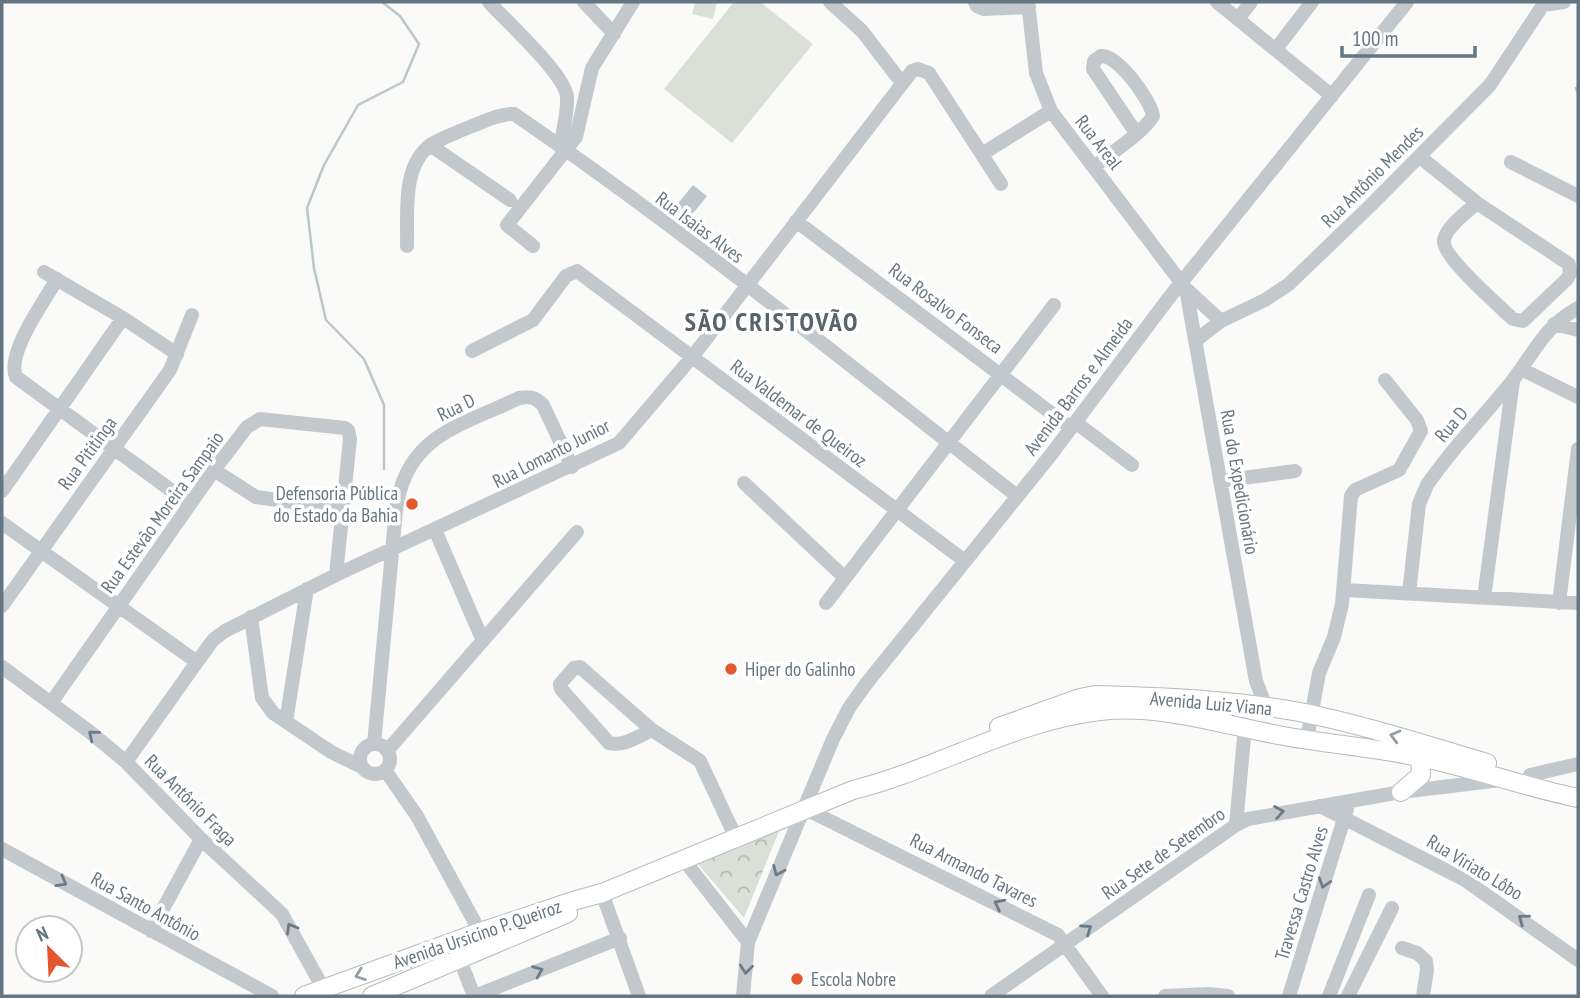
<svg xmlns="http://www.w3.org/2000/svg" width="1580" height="998" font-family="'PT Sans Narrow',sans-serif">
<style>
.forest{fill:url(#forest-crowns)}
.pitch{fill:#dadfd7}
.water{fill:#bbc7cb}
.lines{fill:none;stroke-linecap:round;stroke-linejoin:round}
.stream{stroke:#bbc7cb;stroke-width:2.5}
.major-casing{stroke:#b5babe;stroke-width:20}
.minor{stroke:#c3c8cc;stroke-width:14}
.major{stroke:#fff;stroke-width:18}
.oneway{stroke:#6a7a87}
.oneway2{stroke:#939fa8}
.poi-dot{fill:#e4572e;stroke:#fff;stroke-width:2.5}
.labels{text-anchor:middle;stroke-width:7;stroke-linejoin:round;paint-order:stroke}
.street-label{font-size:19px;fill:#657683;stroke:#fff}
.poi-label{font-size:19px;fill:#657683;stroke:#fff;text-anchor:start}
.district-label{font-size:26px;font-weight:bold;letter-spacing:2px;fill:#57646e;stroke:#fff}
</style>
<defs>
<pattern id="forest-crowns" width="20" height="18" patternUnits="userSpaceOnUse" patternTransform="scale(1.75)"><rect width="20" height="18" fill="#dadfd7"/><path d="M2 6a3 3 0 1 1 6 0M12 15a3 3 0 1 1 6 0" fill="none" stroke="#b4b9b4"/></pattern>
</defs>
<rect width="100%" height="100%" fill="#fafaf8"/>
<!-- forest -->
<path class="forest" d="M 781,826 L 744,918 L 697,863 Z"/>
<!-- pitch -->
<path class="pitch" d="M 695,2 L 717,2 L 713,19 L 692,14 Z
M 734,2 L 760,2 L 813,44 L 732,143 L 664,89 Z"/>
<!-- water -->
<path class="water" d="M 693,185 L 707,196 L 686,222 L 672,211 Z"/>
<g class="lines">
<!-- stream -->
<path class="stream" d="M 382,2 L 400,16 L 419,44 L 403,82 L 358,105 L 324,165 L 307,208 L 314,268 L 326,320 L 364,359 L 384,405 L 384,469
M 1576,88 L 1578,94"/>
<!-- major casing -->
<g class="major-casing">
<path id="major" d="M 999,727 L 1080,698 L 1095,695 C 1171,697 1248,700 1323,717 C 1378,729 1432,747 1487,763
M 1401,792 L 1421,775 L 1420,757
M 304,996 L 480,932 L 573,901 L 602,893 L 853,790 C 934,770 1017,720 1100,711 C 1159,704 1220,724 1278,735 C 1325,744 1372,747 1419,757 C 1473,768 1525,787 1578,798
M 372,996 L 568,913"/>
</g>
<!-- minor -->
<path class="minor" d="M 489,2 C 506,21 565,74 567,97 C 568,113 563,130 560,146
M 584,2 L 614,34
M 830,2 L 862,31 L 902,83
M 975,2 L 977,6 L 984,9 L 1029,7
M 1028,2 L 1036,73 L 1051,111 L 1186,289 L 1221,321
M 1217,2 L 1332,96
M 1543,5 L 1564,2
M 1238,19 L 1251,2
M 1276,49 L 1312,2
M 430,145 L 510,200
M 982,154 L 1051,111
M 1420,157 L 1477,203 L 1569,264 L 1570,274 L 1567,279 L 1523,321 L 1513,319 L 1505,312 C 1493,300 1441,255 1444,240 C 1446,227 1467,212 1477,203
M 1511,162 L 1578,196
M 1095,166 C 1111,153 1143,133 1153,116 C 1151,100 1117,54 1101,56 L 1094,61 L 1093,69 L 1136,133
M 796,221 L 1071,428
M 407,246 C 408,214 401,165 432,144 C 443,137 456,133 467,128 C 481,123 499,113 514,114 C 688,233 851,367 1017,496
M 533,246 L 507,225 L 576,137 L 592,68 L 633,2
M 44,272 L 123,318 L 177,354
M 57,279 C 44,302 6,353 16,377 L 190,504
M 1186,289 L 1256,681 L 1266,707
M 1554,324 L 1578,330
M 1195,341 L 1221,321 L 1265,300 L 1289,284 L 1370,206 L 1490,85 L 1543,5
M 472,351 L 533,320 L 566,276 L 577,271 L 965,561
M 1521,369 L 1578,397
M 1075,422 L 1132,465
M 214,470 L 256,497 L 343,509
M 1220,481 L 1295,471
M 744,483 L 844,577
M 2,491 L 123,318
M 2,523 L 197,662
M 435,530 L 483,641
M 1345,590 L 1578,603
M 1409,593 L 1419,504 L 1427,485 C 1452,448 1485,415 1513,380 C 1535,351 1545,326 1578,308
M 1484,598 L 1513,381
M 826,603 L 1054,305
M 1559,603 L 1578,449
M 2,606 L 170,370 L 192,315
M 251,617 L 262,698 L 273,713 L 331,752 L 362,767
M 2,667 L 90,732 L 126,762 L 201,839 L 282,914 L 323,988
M 51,703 L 214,470 L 247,427 L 260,419 L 345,428 L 348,430 L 350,439 L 336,575
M 286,722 L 307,589
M 652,730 C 639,736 623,747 609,743 L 561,689 L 560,684 L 574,668 L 580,667 L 652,730 L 700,761 L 736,838
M 1307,739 L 1319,673 L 1334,637 L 1342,604 L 1351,496 L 1355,490 L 1399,470 L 1421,431 L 1417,420 L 1385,380
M 374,744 L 396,510 C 406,435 459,427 519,398 C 530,396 535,397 543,405 L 572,467
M360 759a15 15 0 1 1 30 0a15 15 0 1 1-30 0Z
M 387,751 L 577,532
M 126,762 L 197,662 L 213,640 L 225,631 L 336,575 L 619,443 L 693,356 L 912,71 L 918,69 L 929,73 L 1001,184
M 385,770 L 417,816 L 480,932
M 1530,775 L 1578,764
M 1320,806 L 1465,880 L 1578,960
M 804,808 L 1058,935 L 1102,996
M 1236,825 L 1245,727
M 2,849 L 272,996
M 684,860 L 748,942
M 602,893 L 639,996
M 151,931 L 201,839
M 1402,948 L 1417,953 L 1426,961 L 1427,970 L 1423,996
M 460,960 L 474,996
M 475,996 L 620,938
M 743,996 L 748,942 L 833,739 L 849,708 L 866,684 L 1050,456 L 1168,299 L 1407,2
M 991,996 L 1236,825 L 1248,819 L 1401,792 L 1501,780
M 1165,996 L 1208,994 L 1228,996
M 1289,996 L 1347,809
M 1329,996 L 1369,895
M 1348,996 L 1392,908"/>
<!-- major -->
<use href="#major" class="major"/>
</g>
<!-- one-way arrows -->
<defs><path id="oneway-chevron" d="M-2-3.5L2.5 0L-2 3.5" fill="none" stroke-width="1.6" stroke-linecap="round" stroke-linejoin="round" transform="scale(1.75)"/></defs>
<g class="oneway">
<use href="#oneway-chevron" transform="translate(93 735) rotate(-141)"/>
<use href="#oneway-chevron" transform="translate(1279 812) rotate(-9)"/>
<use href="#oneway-chevron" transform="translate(778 871) rotate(113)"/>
<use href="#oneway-chevron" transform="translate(62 882) rotate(29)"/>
<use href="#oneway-chevron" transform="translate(1324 883) rotate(107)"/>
<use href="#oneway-chevron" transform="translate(999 904) rotate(-153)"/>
<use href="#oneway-chevron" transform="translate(1523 919) rotate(-144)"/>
<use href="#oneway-chevron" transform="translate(291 928) rotate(-120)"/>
<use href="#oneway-chevron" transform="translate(1087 929) rotate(-34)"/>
<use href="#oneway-chevron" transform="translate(746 969) rotate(96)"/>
<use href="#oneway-chevron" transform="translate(538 971) rotate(-22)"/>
</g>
<g class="oneway2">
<use href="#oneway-chevron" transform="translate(1395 736) rotate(-165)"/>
<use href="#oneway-chevron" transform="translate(360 975) rotate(160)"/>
</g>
<!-- markers -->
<g class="poi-dot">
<circle cx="412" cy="504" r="7"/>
<circle cx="731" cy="669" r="7"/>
<circle cx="797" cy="979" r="7"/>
</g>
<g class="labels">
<!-- street labels -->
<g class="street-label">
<text transform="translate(1099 142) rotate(52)" y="7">Rua Areal</text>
<text transform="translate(1372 176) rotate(-45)" y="7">Rua Antônio Mendes</text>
<text transform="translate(700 227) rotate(37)" y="7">Rua Isaias Alves</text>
<text transform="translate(946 308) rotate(37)" y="7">Rua Rosalvo Fonseca</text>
<text transform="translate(1078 386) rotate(-53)" y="7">Avenida Barros e Almeida</text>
<text transform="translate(456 407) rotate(-26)" y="7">Rua D</text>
<text transform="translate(799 413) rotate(37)" y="7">Rua Valdemar de Queiroz</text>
<text transform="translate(1451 424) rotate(-50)" y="7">Rua D</text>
<text transform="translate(87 453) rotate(-54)" y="7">Rua Pititinga</text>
<text transform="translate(551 453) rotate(-27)" y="7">Rua Lomanto Junior</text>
<text transform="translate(1240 482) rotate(80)" y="7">Rua do Expedicionário</text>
<text transform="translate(162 512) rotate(-54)" y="7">Rua Estevão Moreira Sampaio</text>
<text transform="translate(1211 703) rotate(5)" y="7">Avenida Luiz Viana</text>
<text transform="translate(191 800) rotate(45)" y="7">Rua Antônio Fraga</text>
<text transform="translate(1163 853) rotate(-35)" y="7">Rua Sete de Setembro</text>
<text transform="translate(1475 867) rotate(31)" y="7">Rua Viriato Lôbo</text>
<text transform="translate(974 870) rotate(27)" y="7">Rua Armando Tavares</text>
<text transform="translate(1301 893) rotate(-73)" y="7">Travessa Castro Alves</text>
<text transform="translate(146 906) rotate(29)" y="7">Rua Santo Antônio</text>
<text transform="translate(477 934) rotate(-19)" y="7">Avenida Ursicino P. Queiroz</text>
</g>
<!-- poi labels -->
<g class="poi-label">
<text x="398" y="500" text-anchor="end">Defensoria Pública<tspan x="398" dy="22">do Estado da Bahia</tspan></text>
<text x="745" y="676">Hiper do Galinho</text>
<text x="811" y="986">Escola Nobre</text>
</g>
<!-- district labels -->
<g class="district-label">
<text x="772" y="331">SÃO CRISTOVÃO</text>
</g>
</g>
<!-- border -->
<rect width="1580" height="998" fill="none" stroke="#657683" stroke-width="7"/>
<!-- north arrow -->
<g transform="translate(49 949) rotate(336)"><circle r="33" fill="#ffffff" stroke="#c1c8cd" stroke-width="2"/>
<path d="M0-5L12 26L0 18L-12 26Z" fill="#e4572e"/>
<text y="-10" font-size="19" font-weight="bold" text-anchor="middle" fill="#657683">N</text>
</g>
<!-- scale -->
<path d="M1342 46v10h133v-10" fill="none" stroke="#657683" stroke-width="3.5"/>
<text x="1352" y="46" font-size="21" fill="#657683" stroke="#ffffff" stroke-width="5" paint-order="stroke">100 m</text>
</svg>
